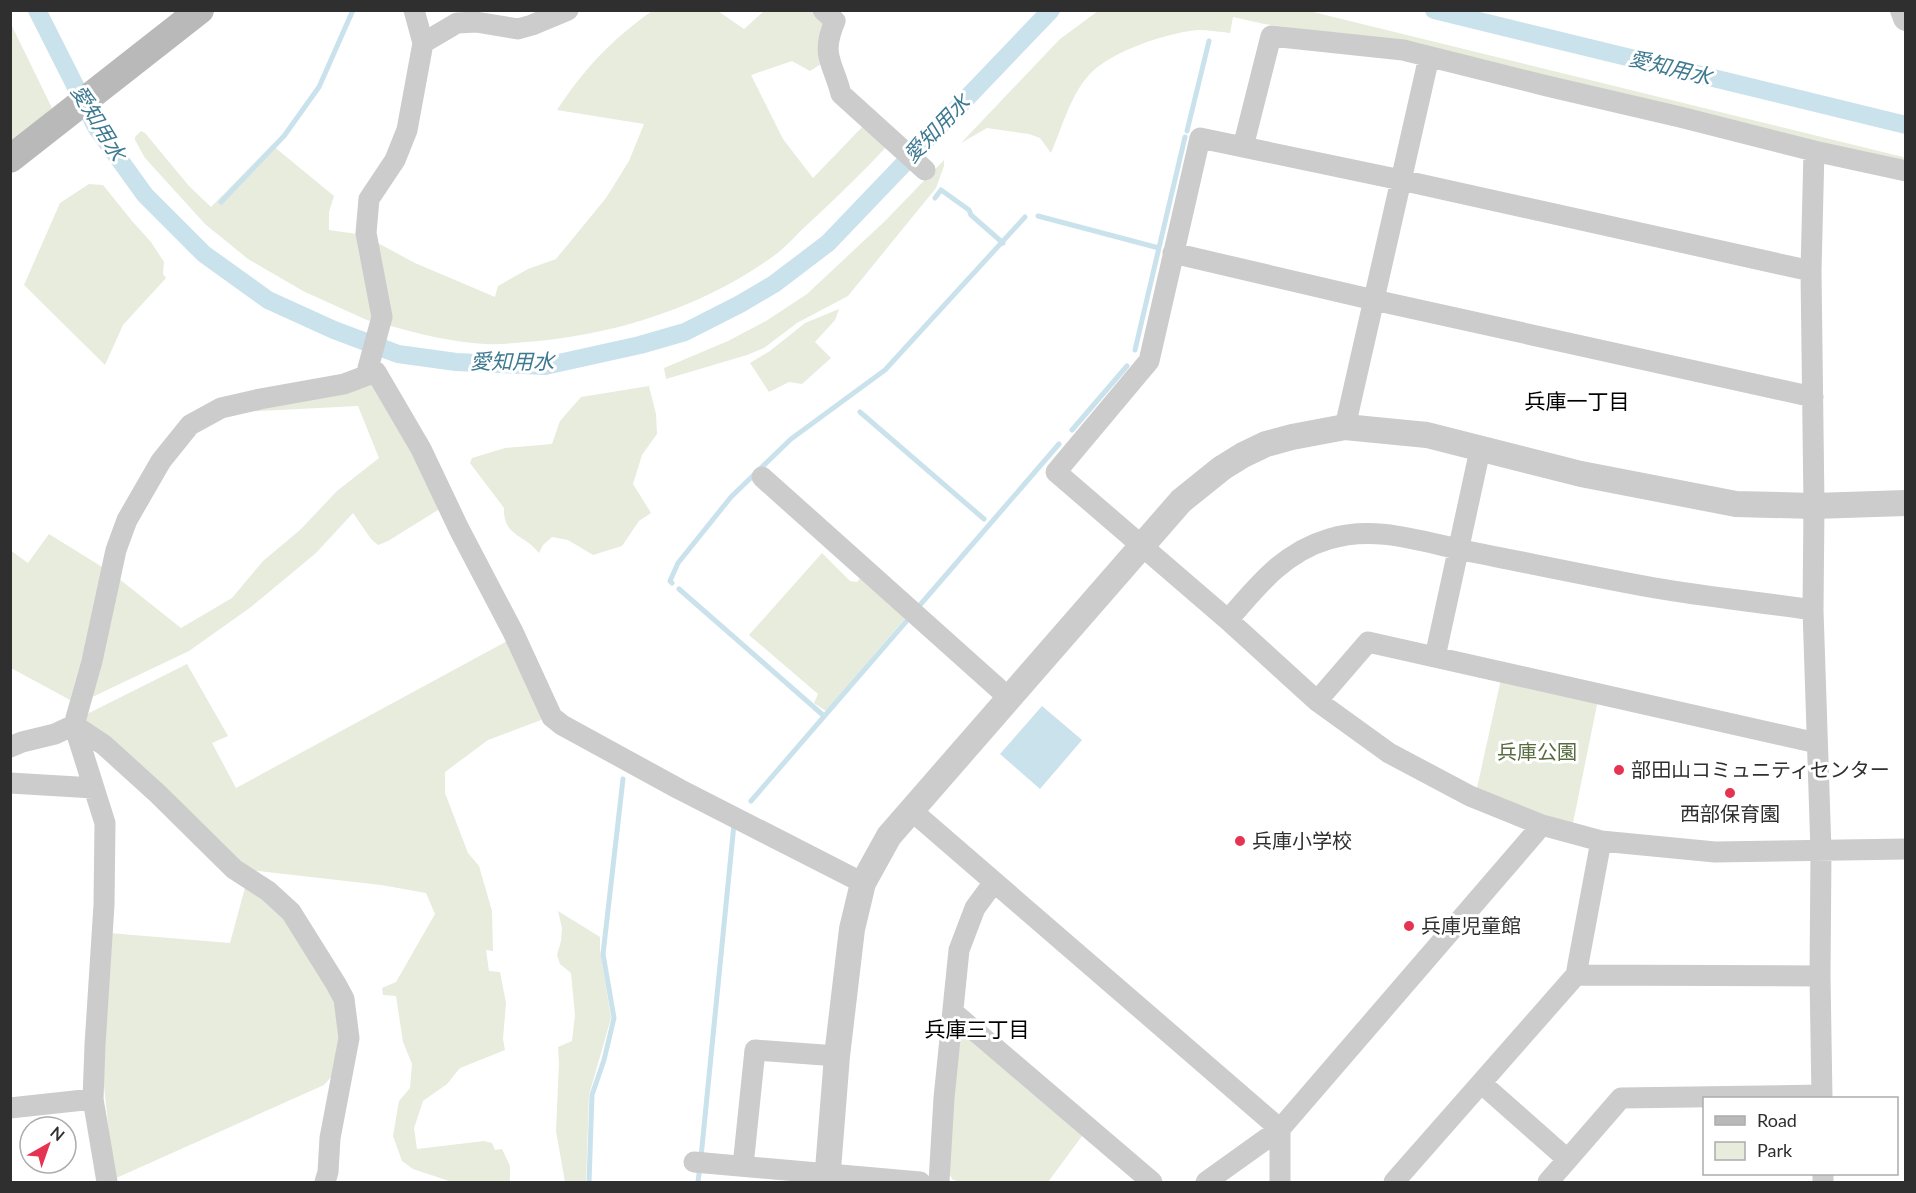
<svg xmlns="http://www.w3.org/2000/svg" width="1916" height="1193" font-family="Lato,'Noto Sans JP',sans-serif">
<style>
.green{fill:#e7ecdd}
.water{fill:#cae2ec}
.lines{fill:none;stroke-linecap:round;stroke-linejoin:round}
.stream{stroke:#cae2ec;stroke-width:5}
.canal{stroke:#cae2ec;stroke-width:18}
.minor{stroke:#ccc;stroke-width:21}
.tertiary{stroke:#ccc;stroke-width:26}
.secondary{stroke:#b9b9b9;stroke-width:28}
.poi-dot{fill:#e43451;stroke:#fff;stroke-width:2}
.labels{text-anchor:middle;stroke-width:6;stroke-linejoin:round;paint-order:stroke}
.park-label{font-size:20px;fill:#576b3d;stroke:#fff}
.poi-label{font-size:20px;fill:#2f2f2f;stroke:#fff;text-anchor:start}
.water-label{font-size:21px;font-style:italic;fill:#3d7991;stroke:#fff}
.neighbourhood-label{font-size:21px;fill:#000;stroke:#fff}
</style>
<rect width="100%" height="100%" fill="#fff"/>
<!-- green -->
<path class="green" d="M 1305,10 L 1903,157 L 1906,165 L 1347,35 L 1264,24 L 1233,17 L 1230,33 C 1220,32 1208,30 1198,30 C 1166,33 1111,51 1089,75 C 1070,96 1062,128 1051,153 L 1040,138 L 1029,134 L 987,128 L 961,143 L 1060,39 L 1098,11 Z
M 652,11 L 718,11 L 744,29 L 764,11 L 818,11 L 830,22 L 821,64 L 810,71 L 792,61 L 751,75 L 783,139 L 813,178 L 867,122 L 889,144 C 863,172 836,198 808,224 C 797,234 787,246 775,255 C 706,305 624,332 539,341 C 521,342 503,345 485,344 C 452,342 419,334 387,325 L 376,242 L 415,263 L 495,297 L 498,286 L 528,269 L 556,259 L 606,198 L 629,161 L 644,124 L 557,110 C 585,68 610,41 652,11 Z
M 10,22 L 52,108 L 10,146 Z
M 141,131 L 145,133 L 189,186 L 211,207 L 272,145 L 334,196 L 329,212 L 329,230 L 357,234 L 374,318 L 369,321 L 303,291 L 248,259 L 205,224 L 145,158 L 135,140 L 135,137 Z
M 944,160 L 944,166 L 936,188 L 848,296 L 797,323 L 764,348 L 747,355 L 666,379 L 664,368 L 728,341 L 766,321 L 807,294 L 886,220 Z
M 89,184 L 103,185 L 132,221 L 151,242 L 164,262 L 163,274 L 166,278 L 123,325 L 105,365 L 24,285 L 60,203 Z
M 839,309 L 835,320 L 815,342 L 831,358 L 802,384 L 789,382 L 769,392 L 750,363 L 770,351 L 805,323 Z
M 379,384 L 441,504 L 438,510 L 388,541 L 378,545 L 371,539 L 353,513 L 316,553 L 251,607 L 189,651 L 86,700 L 118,578 L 181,628 L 232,598 L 263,561 L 300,530 L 337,491 L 379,458 L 358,406 L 237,412 L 359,386 Z
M 649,386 L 656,414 L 657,434 L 642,455 L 633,484 L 651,513 L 639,521 L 622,546 L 593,555 L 568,540 L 552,537 L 543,545 L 539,553 C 525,534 503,537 504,508 L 470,463 L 472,458 L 505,448 L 552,444 L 560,421 L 581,397 Z
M 49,534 L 107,570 L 70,700 L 11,668 L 10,550 L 28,563 Z
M 822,553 L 850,581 L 857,582 L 862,576 L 907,616 L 826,711 L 814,703 L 818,694 L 749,635 Z
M 509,640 L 543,712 L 541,720 L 488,740 L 445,772 L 445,793 L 468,853 L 479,866 L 492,911 L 493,951 L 486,950 L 489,971 L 500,972 L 506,1003 L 503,1039 L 505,1050 L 460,1068 L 447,1084 L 423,1101 L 414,1128 L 417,1149 L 484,1141 L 492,1143 L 495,1150 L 502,1149 L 510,1166 L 510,1182 L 452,1182 L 413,1169 L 402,1161 L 393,1136 L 399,1101 L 410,1088 L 412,1064 L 403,1042 L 396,996 L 383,995 L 382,988 L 396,982 L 435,914 L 426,893 L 381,885 L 249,870 L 83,725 L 83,716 L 187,664 L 228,736 L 212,743 L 236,788 Z
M 1501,679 L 1598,700 L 1573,823 L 1525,809 L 1477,788 Z
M 246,884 L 276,902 L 339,1001 L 343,1028 L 338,1069 L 324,1085 L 114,1179 L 103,1077 L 109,933 L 230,943 Z
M 558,911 L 600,937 L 600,950 L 611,1018 L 589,1095 L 586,1182 L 565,1182 L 556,1131 L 559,1063 L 558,1047 L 572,1041 L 575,1015 L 571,973 L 560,964 L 557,955 L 561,941 L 562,928 Z
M 967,1033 L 1082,1136 L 1048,1182 L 963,1182 L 953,1180 L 947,1170 L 959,1037 Z"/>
<!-- water -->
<path class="water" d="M 1042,706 L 1082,740 L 1040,789 L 1000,754 Z"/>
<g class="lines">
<!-- stream -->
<path class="stream" d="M 1187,131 L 1209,41
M 935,198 L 941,190 L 969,210 L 971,215 L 1003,243
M 221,202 L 284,136 L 319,87 L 353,10
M 1038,216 L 1159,248
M 1135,350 L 1185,137
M 860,412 L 984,519
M 1072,430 L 1127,366
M 672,583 L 670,581 L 678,563 L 731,497 L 791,439 L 885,370 L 1025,217
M 679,589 L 824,716
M 920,605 L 1059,444
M 751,801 L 910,617
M 701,1157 L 734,824
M 589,1182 L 592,1095 L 604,1060 L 614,1018 L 603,954 L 623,779
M 698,1182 L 700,1166"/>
<!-- canal -->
<path class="canal" d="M 37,10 L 96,127 L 145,195 L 204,254 L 268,300 L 334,330 L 398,354 L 456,362 L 545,366 L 640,345 L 685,332 L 740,304 L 774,284 L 828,243 L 1051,10
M 1434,10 L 1906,125"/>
<!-- minor -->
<path class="minor" d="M 823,10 L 835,21 C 820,56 833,62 841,94 L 925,170
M 423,43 L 457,23 L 476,22 L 518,29 L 532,25 L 568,10
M 1243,147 L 1271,36 L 1403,50 L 1547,86 L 1680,117 L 1814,151 L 1906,171
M 1814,151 L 1811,271 L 1814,506 L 1813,610 L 1821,851 L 1820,976 L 1822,1098
M 1173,253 L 1374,300 L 1813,397
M 1811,271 L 1401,180 L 1200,138 L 1149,361 L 1056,472 L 1228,620 L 1317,701 L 1389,753 L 1470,796 L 1542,825 L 1601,841 L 1715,852 L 1906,849
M 368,368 L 382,317 L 366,233 L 369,199 L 395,160 L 407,130 L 423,43 L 414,10
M 1345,427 L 1429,57
M 762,477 L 1009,698
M 1228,620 C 1257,586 1284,552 1329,539 C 1377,524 1425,543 1472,552 C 1533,564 1594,577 1655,588 C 1707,597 1760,602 1813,610
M 1435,657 L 1480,450
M 1317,701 L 1368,642 L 1817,743
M 74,725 L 104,745 L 158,794 L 234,869 L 268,891 L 291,912 L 336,984 L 344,999 L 349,1038 L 330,1138 L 328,1172 L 325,1182
M 10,747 L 22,742 L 55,734 L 74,725
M 10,783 L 94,788
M 911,810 L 1280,1129 L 1280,1182
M 1576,975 L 1820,976
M 954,1013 L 1152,1182
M 1481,1083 L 1567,1159
M 10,1108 L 93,1099
M 694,1162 L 920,1182
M 743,1166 L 755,1050 L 837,1056
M 1823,1174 L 1823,1182
M 107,1182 L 93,1099 L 95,1045 L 104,905 L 105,823 L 74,725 L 92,661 L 116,550 L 127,520 L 161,461 L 190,425 L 221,408 L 260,399 L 344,384 L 376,372 L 421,449 L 459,529 L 513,632 L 552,717 L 562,725 L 679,789 L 863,883
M 939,1182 L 944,1098 L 959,950 L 975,908 L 994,882
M 1206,1182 L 1280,1129 L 1542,825
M 1394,1182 L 1576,975 L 1601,841
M 1548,1182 L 1621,1098 L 1822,1095"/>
<!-- tertiary -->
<path class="tertiary" d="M 1903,10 L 1906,18
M 827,1182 L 837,1056 L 852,929 L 863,883 L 889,836 L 1181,501 L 1222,468 L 1243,455 L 1266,444 L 1292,437 L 1345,427 L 1427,435 L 1581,474 L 1736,504 L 1814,506 L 1906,503"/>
<!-- secondary -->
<path class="secondary" d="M 10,159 L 200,10"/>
</g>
<!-- markers -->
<g class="poi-dot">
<circle cx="1619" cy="770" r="6"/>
<circle cx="1730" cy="793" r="6"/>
<circle cx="1240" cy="841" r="6"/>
<circle cx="1409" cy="926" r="6"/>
</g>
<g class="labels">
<!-- park labels -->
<g class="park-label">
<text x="1537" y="759">兵庫公園</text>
</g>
<!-- poi labels -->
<g class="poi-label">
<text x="1631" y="777">部田山コミュニティセンター</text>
<text x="1730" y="821" text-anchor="middle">西部保育園</text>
<text x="1252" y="848">兵庫小学校</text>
<text x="1421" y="933">兵庫児童館</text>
</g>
<!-- water labels -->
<g class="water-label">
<text transform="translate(1670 68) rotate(14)" y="7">愛知用水</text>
<text transform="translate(98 123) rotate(59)" y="7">愛知用水</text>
<text transform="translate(937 129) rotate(-46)" y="7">愛知用水</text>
<text x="512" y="369">愛知用水</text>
</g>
<!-- neighbourhood labels -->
<g class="neighbourhood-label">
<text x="1577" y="409">兵庫一丁目</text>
<text x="977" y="1037">兵庫三丁目</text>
</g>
</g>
<!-- border -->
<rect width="1916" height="1193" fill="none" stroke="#2f2f2f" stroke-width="24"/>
<!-- legend -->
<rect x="1703" y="1097" width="195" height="78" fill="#ffffff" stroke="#acacac" stroke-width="1.5"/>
<rect x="1715" y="1116" width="30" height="9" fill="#b9b9b9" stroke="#acacac" stroke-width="1.5"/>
<text x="1757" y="1127" font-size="18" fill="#2f2f2f">Road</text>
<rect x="1715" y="1142" width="30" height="18" fill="#e7ecdd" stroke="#acacac" stroke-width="1.5"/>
<text x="1757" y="1157" font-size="18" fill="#2f2f2f">Park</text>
<!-- north arrow -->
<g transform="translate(48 1145) rotate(40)"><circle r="28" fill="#ffffff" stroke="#acacac" stroke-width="1.5"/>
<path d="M0-4.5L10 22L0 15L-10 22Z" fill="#e43451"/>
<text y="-9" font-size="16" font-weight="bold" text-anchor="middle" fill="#2f2f2f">N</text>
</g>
</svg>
